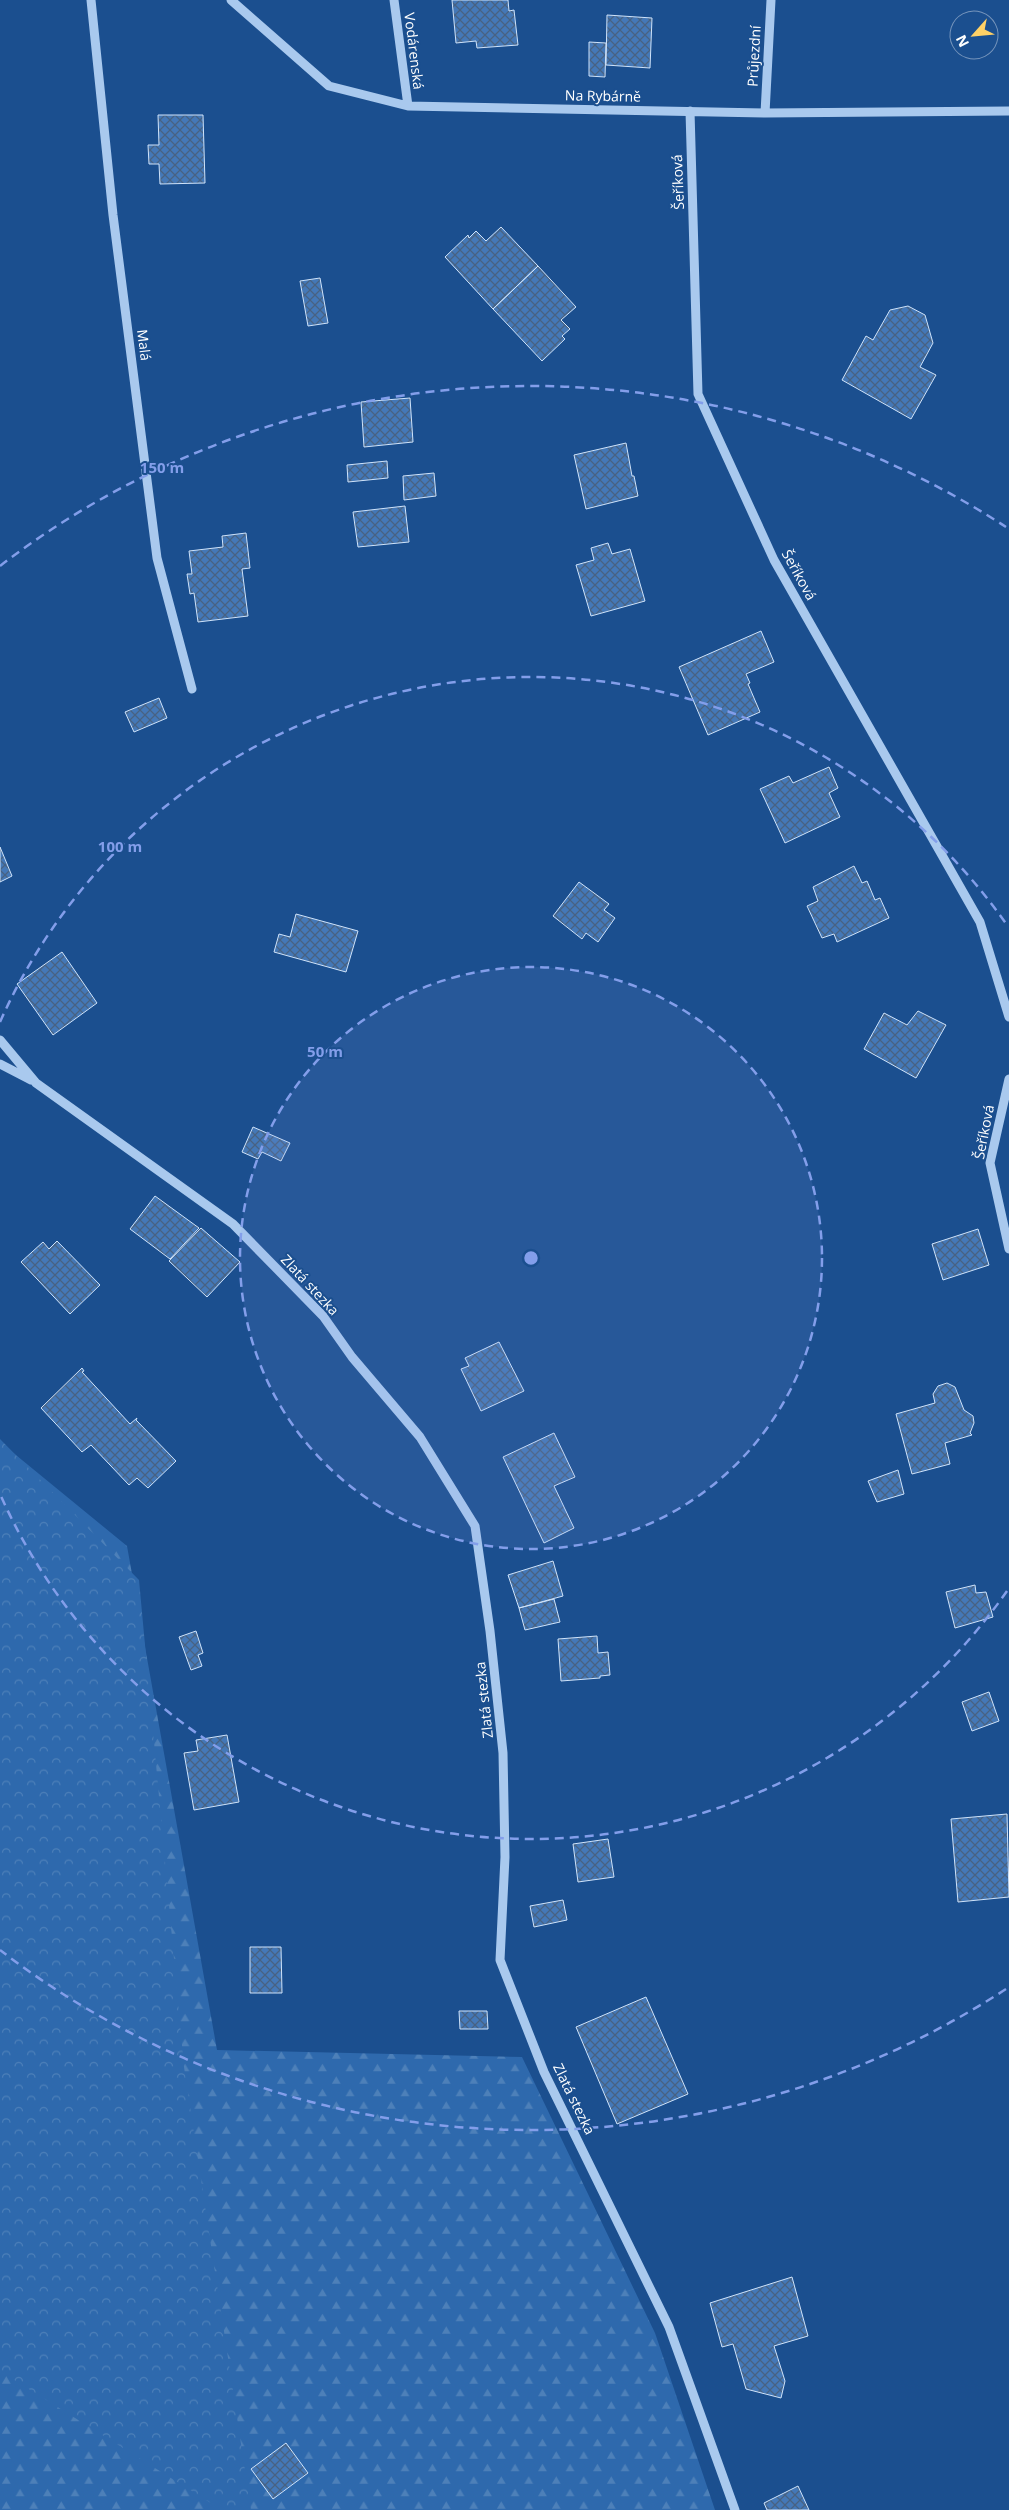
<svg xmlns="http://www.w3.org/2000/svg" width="1009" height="2510" font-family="'Open Sans',sans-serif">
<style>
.forest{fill:url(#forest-firs)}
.park{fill:url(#park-crowns)}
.building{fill:url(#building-cross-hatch);stroke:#cfe3fa}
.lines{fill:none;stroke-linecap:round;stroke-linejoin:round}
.minor{stroke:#a9c9ee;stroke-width:9}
.ring{fill:none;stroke:#839eea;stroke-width:2.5;stroke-dasharray:9 6}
.labels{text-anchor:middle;stroke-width:4;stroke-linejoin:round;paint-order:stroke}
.street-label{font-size:14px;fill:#fff;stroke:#1b4f8f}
.centre{fill:#839eea;stroke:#1b4f8f;stroke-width:2.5}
.ring-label{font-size:15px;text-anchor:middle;font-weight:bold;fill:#839eea;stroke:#1b4f8f;stroke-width:4;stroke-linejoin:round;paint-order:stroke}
</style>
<defs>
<pattern id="forest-firs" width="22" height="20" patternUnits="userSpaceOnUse" patternTransform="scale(1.25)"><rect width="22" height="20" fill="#2e69ad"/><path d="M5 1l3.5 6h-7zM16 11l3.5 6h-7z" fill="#4d80b9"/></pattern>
<pattern id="park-crowns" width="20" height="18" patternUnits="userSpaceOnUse" patternTransform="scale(1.25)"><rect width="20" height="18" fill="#2e69ad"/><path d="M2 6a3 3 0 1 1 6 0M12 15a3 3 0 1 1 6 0" fill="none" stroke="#4d80b9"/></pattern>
<pattern id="building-cross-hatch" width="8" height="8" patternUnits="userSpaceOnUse" patternTransform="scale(1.25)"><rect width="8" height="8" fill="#4478b7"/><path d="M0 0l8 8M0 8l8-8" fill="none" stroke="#486282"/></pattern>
</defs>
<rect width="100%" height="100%" fill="#1b4f8f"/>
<!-- forest -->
<path class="forest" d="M 0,1442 L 127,1546 L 217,2050 L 522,2057 L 655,2333 L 715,2510 L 0,2510 Z"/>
<!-- park -->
<path class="park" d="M 0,1439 L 139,1580 L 184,2067 L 251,2510 L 222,2510 L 0,2371 Z"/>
<!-- building -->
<path class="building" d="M 452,0 L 508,0 L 509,11 L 514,10 L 518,45 L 477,48 L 476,41 L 456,43 Z
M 607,15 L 652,18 L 650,68 L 606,65 Z
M 589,42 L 606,43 L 605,77 L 589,76 Z
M 158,115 L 203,115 L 205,183 L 160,184 L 159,164 L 149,164 L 148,145 L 159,145 Z
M 501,227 L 538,266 L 493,309 L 445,257 L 468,235 L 469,238 L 476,231 L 486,241 Z
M 538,266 L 576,307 L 561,320 L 570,329 L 562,336 L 565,339 L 542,361 L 493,309 Z
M 320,278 L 328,323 L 308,326 L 300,281 Z
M 908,306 L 925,315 L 933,343 L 920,367 L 936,375 L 911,419 L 842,380 L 866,336 L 873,340 L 890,310 Z
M 410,398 L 413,442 L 364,447 L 361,402 Z
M 626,443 L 632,476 L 634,476 L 638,496 L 586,509 L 574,455 Z
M 387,461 L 388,478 L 348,482 L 347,465 Z
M 434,473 L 436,496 L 404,500 L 403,476 Z
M 405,506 L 409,542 L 358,547 L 353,512 Z
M 246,533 L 250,568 L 242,569 L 248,616 L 198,622 L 194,593 L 190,594 L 187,574 L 192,574 L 189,551 L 223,547 L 222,536 Z
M 608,543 L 612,554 L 630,549 L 645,601 L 591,616 L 576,565 L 594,560 L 591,548 Z
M 761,631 L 774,662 L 746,674 L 750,683 L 748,684 L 760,712 L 708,735 L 679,667 Z
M 159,698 L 167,718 L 134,732 L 125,712 Z
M 829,767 L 838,788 L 829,793 L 840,817 L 785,843 L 760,789 L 789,776 L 793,783 Z
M 0,847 L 12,876 L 0,882 Z
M 854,866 L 862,883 L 867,881 L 875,900 L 880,898 L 889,918 L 837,942 L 834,934 L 822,938 L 807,906 L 818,901 L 813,887 Z
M 579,882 L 609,904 L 604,910 L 615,918 L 598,942 L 586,933 L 582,939 L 553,916 Z
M 296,914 L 358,931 L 346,972 L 274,952 L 279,934 L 290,937 Z
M 62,952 L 97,1003 L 53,1035 L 17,984 Z
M 918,1011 L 946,1025 L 916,1078 L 864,1049 L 884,1013 L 907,1025 Z
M 253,1127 L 290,1143 L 281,1161 L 262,1152 L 258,1159 L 242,1152 Z
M 155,1196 L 199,1228 L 170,1259 L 130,1229 Z
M 201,1228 L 240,1262 L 207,1297 L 169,1261 Z
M 978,1229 L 989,1265 L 943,1280 L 932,1244 Z
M 57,1241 L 100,1285 L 70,1314 L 21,1262 L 43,1242 L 49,1249 Z
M 499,1342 L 524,1391 L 481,1411 L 461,1369 L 469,1366 L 465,1358 Z
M 82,1368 L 84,1371 L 82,1372 L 130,1424 L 137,1418 L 136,1420 L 176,1461 L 148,1488 L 137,1478 L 129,1485 L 91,1445 L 82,1452 L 41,1408 Z
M 947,1383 L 955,1387 L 964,1410 L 973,1416 L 974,1423 L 970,1433 L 972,1435 L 945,1443 L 950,1464 L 912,1474 L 896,1414 L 935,1403 L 933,1394 L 938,1386 Z
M 554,1433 L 575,1477 L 554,1486 L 574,1528 L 544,1543 L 503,1457 Z
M 898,1470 L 904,1494 L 877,1502 L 868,1481 Z
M 553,1561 L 563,1596 L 519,1608 L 508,1575 Z
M 975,1585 L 976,1593 L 986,1592 L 993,1617 L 955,1628 L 946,1592 Z
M 554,1599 L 560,1622 L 525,1630 L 519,1608 Z
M 196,1631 L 203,1653 L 198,1655 L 202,1666 L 191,1670 L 179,1637 Z
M 597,1636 L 598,1653 L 608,1652 L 610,1675 L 600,1676 L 600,1678 L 561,1681 L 558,1639 Z
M 989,1692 L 999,1721 L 972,1731 L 962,1702 Z
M 227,1735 L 239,1802 L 194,1810 L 184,1753 L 198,1751 L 196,1740 Z
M 1007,1814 L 1009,1897 L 958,1902 L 951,1819 Z
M 608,1839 L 614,1877 L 578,1882 L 573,1844 Z
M 563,1900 L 567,1920 L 534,1927 L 530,1906 Z
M 250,1947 L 281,1947 L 282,1993 L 250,1993 Z
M 646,1997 L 688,2094 L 617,2124 L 576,2027 Z
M 459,2011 L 487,2011 L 488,2029 L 460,2029 Z
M 792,2277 L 808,2336 L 774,2346 L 785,2381 L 781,2398 L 746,2389 L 733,2344 L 722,2347 L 710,2303 Z
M 286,2443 L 308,2473 L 273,2499 L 251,2469 Z
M 798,2486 L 809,2510 L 767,2510 L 764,2503 Z"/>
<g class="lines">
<!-- minor -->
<path class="minor" d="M 91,0 L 113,215 L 157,558 L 192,689
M 231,0 L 329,86 L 408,106 L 765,113 L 1009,111
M 394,0 L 408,106
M 690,111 L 698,394 L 774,560 L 980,922 L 1009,1017
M 765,113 L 771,0
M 0,1040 L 36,1083 L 233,1224 L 323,1316 L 352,1357 L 420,1437 L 475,1526 L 490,1631 L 503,1753 L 505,1857 L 500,1960 L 544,2072 L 669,2327 L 735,2510
M 0,1064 L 31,1080
M 1009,1079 L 990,1163 L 1009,1249"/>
</g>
<!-- distance rings -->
<circle cx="531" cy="1258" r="291" fill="#839eea" fill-opacity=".12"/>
<g class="ring">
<circle cx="531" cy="1258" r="291"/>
<path d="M1007 1591A581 581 0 0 1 0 1494M0 1022A581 581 0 0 1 1007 925"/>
<path d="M1006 1989A872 872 0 0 1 0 1950M0 566A872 872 0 0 1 1006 527"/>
</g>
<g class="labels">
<!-- street labels -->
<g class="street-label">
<text transform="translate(414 51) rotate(83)" y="5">Vodárenská</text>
<text transform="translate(754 56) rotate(-87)" y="5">Průjezdní</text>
<text transform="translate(603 96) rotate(1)" y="5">Na Rybárně</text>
<text transform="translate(678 182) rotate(-92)" y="5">Šeříková</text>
<text transform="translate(144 345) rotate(83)" y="5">Malá</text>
<text transform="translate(799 575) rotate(61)" y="5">Šeříková</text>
<text transform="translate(984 1132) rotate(-79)" y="5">Šeříková</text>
<text transform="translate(310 1285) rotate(47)" y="5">Zlatá stezka</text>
<text transform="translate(484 1700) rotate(-96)" y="5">Zlatá stezka</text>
<text transform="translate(574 2099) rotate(64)" y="5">Zlatá stezka</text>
</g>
</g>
<circle cx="531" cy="1258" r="8" class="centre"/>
<g class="ring-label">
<text x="162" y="473">150 m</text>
<text x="120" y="852">100 m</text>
<text x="325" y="1057">50 m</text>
</g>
<!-- north arrow -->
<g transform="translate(974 35) rotate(243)"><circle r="24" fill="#1b4f8f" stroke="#7695bc"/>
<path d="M0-4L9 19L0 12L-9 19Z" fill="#ffd166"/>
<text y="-8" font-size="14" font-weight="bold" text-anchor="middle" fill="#ffffff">N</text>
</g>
</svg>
